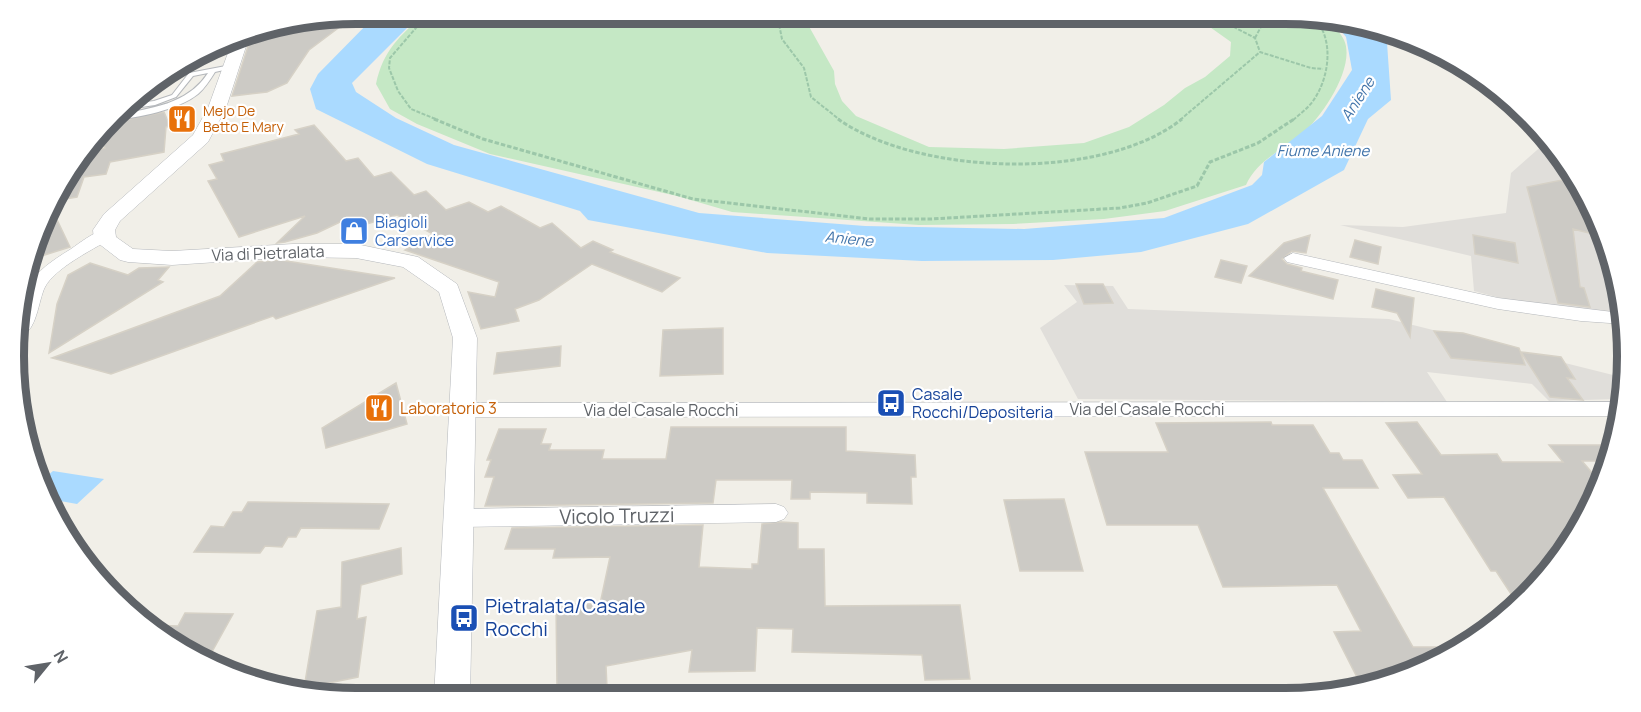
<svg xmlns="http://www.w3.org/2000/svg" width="1641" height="712" font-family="Manrope,sans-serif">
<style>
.industrial{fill:#e0deda}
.green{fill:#c5e8c5}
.water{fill:#aadaff}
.building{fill:#cccac5;stroke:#d6d1c6;stroke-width:1.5}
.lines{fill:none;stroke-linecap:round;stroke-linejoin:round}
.service-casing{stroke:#b5b8bc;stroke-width:2}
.minor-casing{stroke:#b5b8bc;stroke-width:1}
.tertiary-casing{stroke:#b5b8bc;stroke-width:1}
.path-far1{stroke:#9cc7a9;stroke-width:2;stroke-dasharray:4 1.5;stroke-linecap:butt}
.path{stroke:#9cc7a9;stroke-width:3;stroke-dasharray:4.5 2;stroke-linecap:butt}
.service{fill:#fff;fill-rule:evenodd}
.minor{fill:#fff;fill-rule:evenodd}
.tertiary{fill:#fff;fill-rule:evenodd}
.labels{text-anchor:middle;stroke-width:4.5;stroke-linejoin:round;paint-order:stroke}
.far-food-label{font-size:14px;fill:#c56008;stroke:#fff;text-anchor:start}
.far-water-label{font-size:15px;font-style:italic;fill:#4174aa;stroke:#fff}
.shop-label{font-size:16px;fill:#366cbe;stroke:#fff;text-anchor:start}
.street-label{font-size:16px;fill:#5f6368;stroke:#fff}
.transit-label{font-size:16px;fill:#164399;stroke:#fff;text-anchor:start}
.food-label{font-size:16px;fill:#c56008;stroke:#fff;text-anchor:start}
.near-street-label{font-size:20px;fill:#5f6368;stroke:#fff}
.near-transit-label{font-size:20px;fill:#164399;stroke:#fff;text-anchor:start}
.rim{fill:none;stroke:#5f6368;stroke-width:8}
</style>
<rect width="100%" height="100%" fill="#f1efe8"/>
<!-- industrial -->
<path class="industrial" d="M 1545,143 L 1592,205 L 1622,315 L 1526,305 L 1474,291 L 1471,256 L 1340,225 L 1403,227 L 1506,213 L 1511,173 Z
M 1064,285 L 1113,286 L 1128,309 L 1389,319 L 1621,377 L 1618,399 L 1549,401 L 1532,384 L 1427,372 L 1447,402 L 1078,399 L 1040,328 L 1077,302 Z"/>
<!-- green -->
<path class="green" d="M 424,14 L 802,14 L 834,71 L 835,84 L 842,101 L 856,116 L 929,147 L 1004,149 L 1084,143 L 1129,127 L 1164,105 L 1185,88 L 1205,77 L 1230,56 L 1231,42 L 1207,25 L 1179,14 L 1285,14 L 1330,21 C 1334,27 1341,33 1344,40 C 1356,66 1323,116 1303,133 C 1282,151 1258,159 1246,185 L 1165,211 L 1104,219 L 1013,224 L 919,225 L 732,212 L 677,196 L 490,154 L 417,124 L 390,109 L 376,84 C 383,50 400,36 424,14 Z"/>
<!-- water -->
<path class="water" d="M 377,14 L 421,14 L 352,83 L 356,92 L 396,118 L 454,145 L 699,213 L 865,226 L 1024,229 L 1164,218 L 1252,185 L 1262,175 L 1264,162 L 1322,116 L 1352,70 L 1346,37 L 1333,21 L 1377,29 L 1387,43 L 1391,100 L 1368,119 L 1344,170 L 1248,224 L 1141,252 L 1053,260 L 922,261 L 767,253 L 588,220 L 580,211 L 427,164 L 316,109 L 310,89 L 318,74 Z
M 53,471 L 104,479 L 77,504 L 49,499 L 42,480 Z"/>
<!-- building -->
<path class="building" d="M 345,23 L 309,50 L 287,83 L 267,92 L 232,96 L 252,34 Z
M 164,112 L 170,126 L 166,127 L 164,152 L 110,162 L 106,174 L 84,177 L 77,197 L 53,201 L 59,185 L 94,143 L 92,151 L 105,148 L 99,136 L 110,123 Z
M 314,125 L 346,161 L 358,158 L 374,177 L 391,172 L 414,195 L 426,191 L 446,210 L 469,202 L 488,212 L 501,206 L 540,228 L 552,223 L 581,248 L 593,241 L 613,250 L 610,252 L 680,278 L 662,292 L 592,264 L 539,300 L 515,309 L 519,321 L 481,329 L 468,292 L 495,297 L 499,282 L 405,250 L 433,234 L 397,215 L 367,224 L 363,220 L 340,222 L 317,233 L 285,242 L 277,243 L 305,216 L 239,237 L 208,181 L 217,179 L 209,165 L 224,161 L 221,154 L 299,134 L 295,130 Z
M 1572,178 L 1592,205 L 1601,236 L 1573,229 L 1580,287 L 1584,288 L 1590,307 L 1558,303 L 1527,187 Z
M 51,207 L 70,247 L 32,259 L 35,249 Z
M 1310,235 L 1306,253 L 1292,251 L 1282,259 L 1287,264 L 1302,268 L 1301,271 L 1338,280 L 1333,299 L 1249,276 L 1284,243 Z
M 1473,235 L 1515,243 L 1518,263 L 1475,254 Z
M 1355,240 L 1381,247 L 1378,264 L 1350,257 Z
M 280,260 L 395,278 L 276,319 L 273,316 L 111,374 L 52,358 L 220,296 L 257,262 Z
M 1221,260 L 1247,266 L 1241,283 L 1215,277 Z
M 90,263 L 128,275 L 139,268 L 169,267 L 158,280 L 163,282 L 49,353 L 57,304 L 68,275 Z
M 1076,284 L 1103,284 L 1113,303 L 1084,304 Z
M 1376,289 L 1414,298 L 1410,337 L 1397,313 L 1372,307 Z
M 723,328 L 723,374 L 660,376 L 663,330 Z
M 1434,331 L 1463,333 L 1519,348 L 1525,365 L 1451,358 Z
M 561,346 L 560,366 L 494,374 L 497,353 Z
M 1521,352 L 1561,357 L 1575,379 L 1567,378 L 1583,400 L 1550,397 Z
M 396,383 L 407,424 L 326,448 L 322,428 Z
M 1271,422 L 1272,425 L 1313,425 L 1330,453 L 1339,453 L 1343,460 L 1362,460 L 1378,488 L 1323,488 L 1413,647 L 1461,647 L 1416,672 L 1362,687 L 1334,632 L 1361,631 L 1337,585 L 1223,587 L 1198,525 L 1107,525 L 1085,452 L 1168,452 L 1156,423 Z
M 1417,422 L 1441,455 L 1497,454 L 1502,462 L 1563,462 L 1549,445 L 1612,445 L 1610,461 L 1582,461 L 1601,483 L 1570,547 L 1517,603 L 1496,571 L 1491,571 L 1444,497 L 1408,498 L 1393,475 L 1422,474 L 1386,423 Z
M 671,427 L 846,427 L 846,451 L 915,455 L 916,477 L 911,477 L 912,504 L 867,503 L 867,493 L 810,492 L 810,499 L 791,499 L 792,480 L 716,480 L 713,503 L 485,506 L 494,477 L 485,477 L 491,460 L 487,460 L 499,429 L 546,429 L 541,444 L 551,444 L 549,450 L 604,450 L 602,459 L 666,459 Z
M 1064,499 L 1083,571 L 1020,571 L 1004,500 Z
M 248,502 L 389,504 L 379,529 L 301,528 L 296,537 L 288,537 L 282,547 L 265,546 L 260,553 L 194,552 L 211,526 L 224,527 L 233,512 L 242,512 Z
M 781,522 L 798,523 L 798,549 L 824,549 L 825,606 L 960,605 L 970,679 L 925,680 L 922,655 L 792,652 L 793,629 L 757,628 L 755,671 L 689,672 L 692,650 L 606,666 L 607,688 L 557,687 L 556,604 L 600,604 L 610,557 L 553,558 L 555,549 L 505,549 L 512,528 L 703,525 L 699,567 L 752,569 L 752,564 L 758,564 L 762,524 Z
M 401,548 L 402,574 L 361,585 L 357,619 L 366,617 L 358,677 L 304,688 L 317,611 L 341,607 L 342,562 Z
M 185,613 L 233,614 L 208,659 L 151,625 L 178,626 Z"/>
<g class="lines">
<!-- service casing -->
<g class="service-casing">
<path id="service" d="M 238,43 L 241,45 L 240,46 L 217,48 L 223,45 Z
M 231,65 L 233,66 L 233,68 L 215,72 C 210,80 205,88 198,94 C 178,110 138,118 113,120 L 116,115 C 151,108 187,105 208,73 L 193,76 L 176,97 L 155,105 L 121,110 L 125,105 L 154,101 L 172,95 L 189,73 Z"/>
</g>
<!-- minor casing -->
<g class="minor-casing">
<path id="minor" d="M 104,230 L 112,235 L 110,239 C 92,250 55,268 45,287 C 38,301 37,332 20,336 C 20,287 30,274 71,249 C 81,242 92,233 104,230 Z
M 1293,253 L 1498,298 L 1621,313 L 1624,324 L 1581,321 L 1498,309 L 1287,262 L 1284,258 Z
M 1618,402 L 1616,416 L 462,417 L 455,415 L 452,410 L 455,405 L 462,403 Z
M 776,504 L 784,507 L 788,513 L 784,519 L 776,522 L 458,527 L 450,524 L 446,518 L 450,512 L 458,509 Z"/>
</g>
<!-- tertiary casing -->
<g class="tertiary-casing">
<path id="tertiary" d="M 248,31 L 250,34 L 226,108 L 208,142 L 120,221 L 115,230 L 116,237 L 133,249 L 172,251 L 293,244 L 356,244 L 418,257 L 457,284 L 477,338 L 470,698 L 434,698 L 453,338 L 439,292 L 403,267 L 356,258 L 293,257 L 172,265 L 128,262 L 120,260 L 94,240 L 93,230 L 104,214 L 193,135 L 208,108 L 233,39 Z"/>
</g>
<!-- path-far1 -->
<path class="path-far1" d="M 428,14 L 390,58 L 389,68 L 398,91 L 411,109 L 438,120
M 777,14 L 782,39 L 804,68 L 811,97 L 840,120
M 1209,14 L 1255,38 L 1260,52 L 1311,68 L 1323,69
M 1255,38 L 1265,19 L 1264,14
M 1180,120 L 1260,52
M 1293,120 C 1300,114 1308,108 1313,101 C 1329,79 1335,39 1314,18"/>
<!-- path -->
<path class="path" d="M 434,119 L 483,139 L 693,199 L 870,219 L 931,219 L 1120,208 L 1147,203 L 1197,186 L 1210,162 L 1258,143 L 1294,119
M 838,119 C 919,176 1103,182 1182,119"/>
<!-- service -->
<use href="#service" class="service"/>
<!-- minor -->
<use href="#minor" class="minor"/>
<!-- tertiary -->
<use href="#tertiary" class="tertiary"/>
</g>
<!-- icons -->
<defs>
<g id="restaurant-square" transform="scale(1.5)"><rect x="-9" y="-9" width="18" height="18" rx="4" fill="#e8710a" stroke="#fff"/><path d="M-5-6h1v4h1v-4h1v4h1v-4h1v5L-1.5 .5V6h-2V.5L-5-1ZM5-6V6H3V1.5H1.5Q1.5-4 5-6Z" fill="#fff"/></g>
<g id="shop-square" transform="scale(1.5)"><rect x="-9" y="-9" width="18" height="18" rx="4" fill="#3f7fe0" stroke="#fff"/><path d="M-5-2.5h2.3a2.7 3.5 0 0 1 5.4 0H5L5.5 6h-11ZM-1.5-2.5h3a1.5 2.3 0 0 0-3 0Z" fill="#fff"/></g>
<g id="bus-square" transform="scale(1.5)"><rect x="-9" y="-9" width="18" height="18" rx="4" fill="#1a4fb4" stroke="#fff"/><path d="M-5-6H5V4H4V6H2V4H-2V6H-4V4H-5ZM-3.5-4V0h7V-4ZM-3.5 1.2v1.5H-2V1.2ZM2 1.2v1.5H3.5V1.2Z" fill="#fff"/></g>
</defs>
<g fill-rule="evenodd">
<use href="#restaurant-square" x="182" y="119"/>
<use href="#shop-square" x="354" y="231"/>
<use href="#bus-square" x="891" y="403"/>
<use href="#restaurant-square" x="379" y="408"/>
<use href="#bus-square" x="464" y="618"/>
</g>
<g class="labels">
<!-- far-food labels -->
<g class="far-food-label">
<text x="203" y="116">Mejo De<tspan x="203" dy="16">Betto E Mary</tspan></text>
</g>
<!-- far-water labels -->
<g class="far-water-label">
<text transform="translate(1358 99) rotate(-57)" y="5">Aniene</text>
<text x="1323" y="156">Fiume Aniene</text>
<text transform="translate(849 239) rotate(6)" y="5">Aniene</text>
</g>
<!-- shop labels -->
<g class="shop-label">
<text x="375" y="228">Biagioli<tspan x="375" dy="18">Carservice</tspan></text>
</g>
<!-- street labels -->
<g class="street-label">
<text transform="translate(268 253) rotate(-2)" y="6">Via di Pietralata</text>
<text x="1147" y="415">Via del Casale Rocchi</text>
<text x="661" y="416">Via del Casale Rocchi</text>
</g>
<!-- transit labels -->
<g class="transit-label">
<text x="912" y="400">Casale<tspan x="912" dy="18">Rocchi/Depositeria</tspan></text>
</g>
<!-- food labels -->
<g class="food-label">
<text x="400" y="414">Laboratorio 3</text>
</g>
<!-- near-street labels -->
<g class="near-street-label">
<text transform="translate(617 516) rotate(-1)" y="7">Vicolo Truzzi</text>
</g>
<!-- near-transit labels -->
<g class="near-transit-label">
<text x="485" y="613">Pietralata/Casale<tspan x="485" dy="23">Rocchi</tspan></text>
</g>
</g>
<!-- crop -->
<path d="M0 0H1641V712H0ZM356 24H1285A332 332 0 0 1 1617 356V356A332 332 0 0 1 1285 688H356A332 332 0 0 1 24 356V356A332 332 0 0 1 356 24Z" fill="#fff" fill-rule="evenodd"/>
<path class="rim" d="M356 24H1285A332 332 0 0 1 1617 356V356A332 332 0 0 1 1285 688H356A332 332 0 0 1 24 356V356A332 332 0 0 1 356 24Z"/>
<!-- north arrow -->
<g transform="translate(48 664) rotate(60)" stroke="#ffffff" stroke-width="4.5" paint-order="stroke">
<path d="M0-4.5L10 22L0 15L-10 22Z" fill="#5f6368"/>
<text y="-9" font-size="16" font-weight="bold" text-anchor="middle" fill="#5f6368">N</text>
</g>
</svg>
